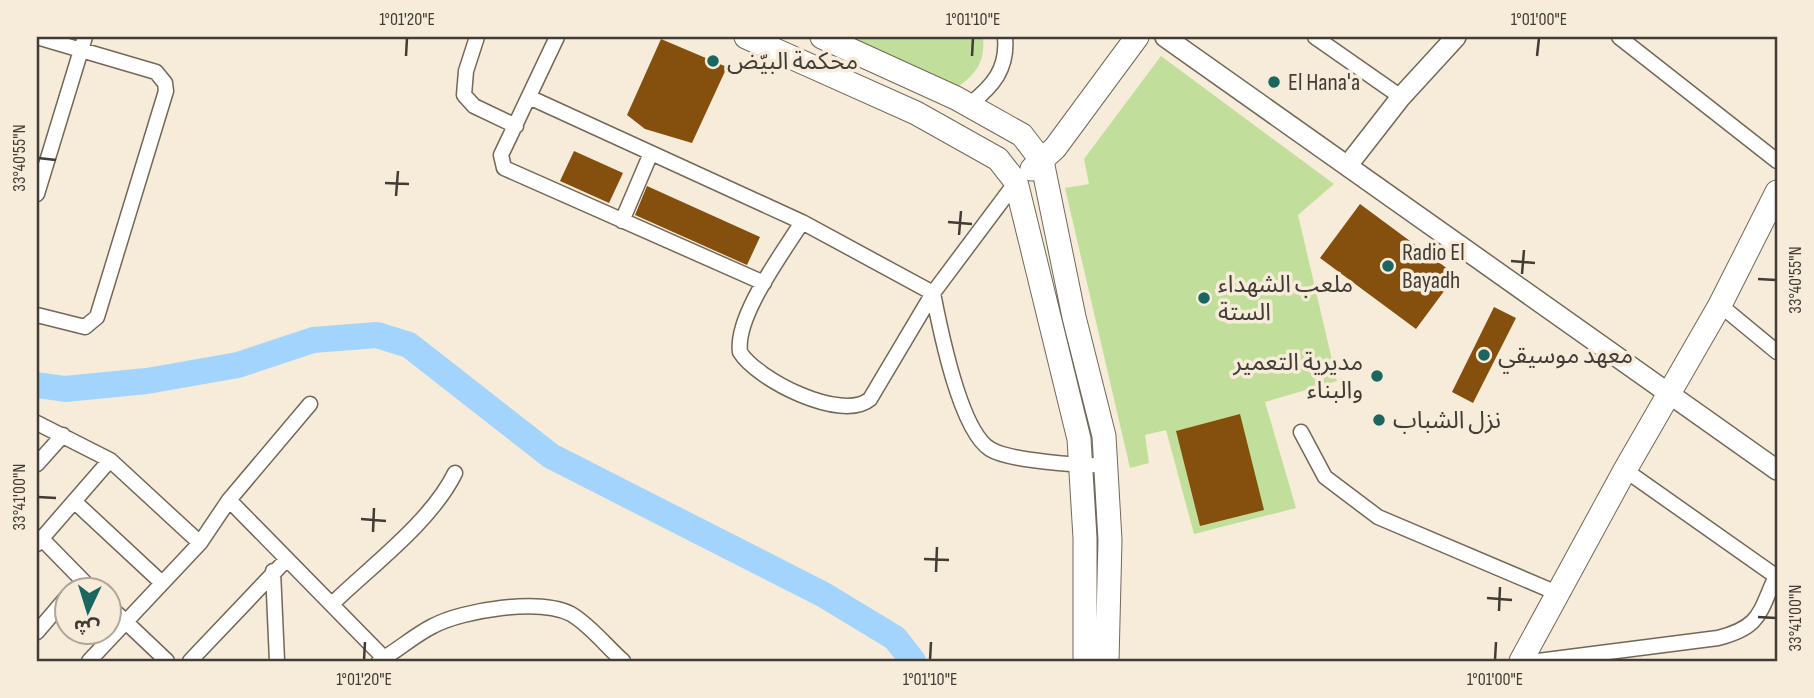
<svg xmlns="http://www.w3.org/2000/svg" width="1814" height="698" font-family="'Sofia Sans Condensed','Noto Sans Arabic',sans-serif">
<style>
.green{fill:#c1df9a}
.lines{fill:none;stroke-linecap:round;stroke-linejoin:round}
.river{stroke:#a3d4fd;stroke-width:26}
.building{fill:#854f0d}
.street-casing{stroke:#726858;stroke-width:17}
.secondary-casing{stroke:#726858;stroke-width:22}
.primary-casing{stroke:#726858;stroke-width:25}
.street{stroke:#fff;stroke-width:14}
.secondary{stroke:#fff;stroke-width:19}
.primary{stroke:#fff;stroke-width:23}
.ticks{fill:none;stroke:#413c35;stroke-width:2.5}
.poi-dot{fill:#1b665e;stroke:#f7ecda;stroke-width:2.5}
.labels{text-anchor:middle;stroke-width:7;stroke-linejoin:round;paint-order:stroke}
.poi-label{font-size:24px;fill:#413c35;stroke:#f7ecda;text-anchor:start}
.neatline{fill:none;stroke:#413c35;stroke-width:2.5}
.ticks-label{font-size:18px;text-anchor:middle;fill:#413c35}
</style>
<rect width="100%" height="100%" fill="#f7ecda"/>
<!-- green -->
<path class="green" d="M 845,37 L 983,37 C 985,60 978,72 959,86 L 934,80 Z
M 1161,56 L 1334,184 L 1298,215 L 1337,381 L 1265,402 L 1296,508 L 1194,534 L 1166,430 L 1145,435 L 1149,463 L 1130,468 L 1065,188 L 1089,184 L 1084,159 Z"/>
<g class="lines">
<!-- river -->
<path class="river" d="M 37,385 L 65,389 L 147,381 L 238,365 L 313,340 L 377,335 L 409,345 L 551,456 L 824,595 L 895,638 L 913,661"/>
</g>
<!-- building -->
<path class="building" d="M 661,39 L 727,67 L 692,143 L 645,129 L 627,115 Z
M 574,151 L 623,173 L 609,203 L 560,181 Z
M 647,186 L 760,237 L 747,265 L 635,215 Z
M 1360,204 L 1456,275 L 1416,329 L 1320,258 Z
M 1494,307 L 1516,318 L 1473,403 L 1452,392 Z
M 1240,414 L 1264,510 L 1200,526 L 1176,431 Z"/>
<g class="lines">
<!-- street casing -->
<g class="street-casing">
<path id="street" d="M 37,37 L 156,72 L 165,83 L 166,91 L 97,317 L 85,327 L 37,315
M 477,37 L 466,71 L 464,95 L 474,106 L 516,126
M 557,37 L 501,155 L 504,168 L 764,283
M 1315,37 L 1401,97
M 1619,37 L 1777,161
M 531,98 L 802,222 L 933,293 C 940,329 960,430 990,449 C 1009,461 1083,466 1107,465
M 969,105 C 993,86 1008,69 1005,37
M 37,194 L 85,37
M 622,221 L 651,153
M 802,222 C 783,253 735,316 740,352 C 756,379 842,423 870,399 L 933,293 L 1016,182
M 1720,305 L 1777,352
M 37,423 L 110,460 L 200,543
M 1301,432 L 1325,477 L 1378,517 L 1557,593
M 37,464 L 63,435
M 1625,470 L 1777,577
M 229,500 L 384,658
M 75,502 L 162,583
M 42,539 L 92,590
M 37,544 L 110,460
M 273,571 L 277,661
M 332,604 C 371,566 431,522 455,473
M 108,605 L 167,661
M 37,632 L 66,598
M 89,661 L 200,543 L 229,500 L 310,404
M 190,661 L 287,559
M 379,661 C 397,651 416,634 433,626 C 463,610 539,598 571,614 C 590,625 607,647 623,661
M 1538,661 L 1718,638 C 1761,627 1759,613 1776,576"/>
</g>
<!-- secondary casing -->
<g class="secondary-casing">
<path id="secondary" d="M 1165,37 L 1777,470
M 1348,165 L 1401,97 L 1456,37"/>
</g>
<!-- primary casing -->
<g class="primary-casing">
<path id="primary" d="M 746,37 L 916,113 L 998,159 L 1016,182 L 1079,439 L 1085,538 L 1085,661
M 822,37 L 956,98 L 1022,135 L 1042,161 L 1074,317 L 1104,436 L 1110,540 L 1107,661
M 1032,169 L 1055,148 L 1137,37
M 1521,661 L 1625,470 L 1720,305 L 1777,192"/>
</g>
<!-- street -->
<use href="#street" class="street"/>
<!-- secondary -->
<use href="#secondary" class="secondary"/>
<!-- primary -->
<use href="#primary" class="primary"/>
</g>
<!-- ticks -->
<path class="ticks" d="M 406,56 L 407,38M 972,56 L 973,38M 1537,56 L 1539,38M 38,158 L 56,160M 385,183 L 409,184M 396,196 L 398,171M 948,222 L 972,224M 959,235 L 961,211M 1511,261 L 1535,263M 1522,274 L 1524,250M 1758,279 L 1776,280M 38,497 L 56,498M 361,519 L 386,521M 373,532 L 374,508M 924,559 L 949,560M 936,572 L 937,547M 1487,598 L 1512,600M 1499,611 L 1500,587M 1758,617 L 1776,618M 364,660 L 365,642M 930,660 L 931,642M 1495,660 L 1496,642"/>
<!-- markers -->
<g class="poi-dot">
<circle cx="713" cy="61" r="7"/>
<circle cx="1274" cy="82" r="7"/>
<circle cx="1388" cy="266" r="7"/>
<circle cx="1204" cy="298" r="7"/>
<circle cx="1484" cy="355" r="7"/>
<circle cx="1377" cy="376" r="7"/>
<circle cx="1379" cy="420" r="7"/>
</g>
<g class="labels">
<!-- poi labels -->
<g class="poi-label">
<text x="727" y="69">محكمة البيّض</text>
<text x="1288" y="90">El Hana'a</text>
<text x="1402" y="260">Radio El<tspan x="1402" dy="28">Bayadh</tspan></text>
<text x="1218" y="292">ملعب الشهداء<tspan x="1218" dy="28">الستة</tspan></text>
<text x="1498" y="363">معهد موسيقي</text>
<text x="1363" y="370" text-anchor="end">مديرية التعمير<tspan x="1363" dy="28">والبناء</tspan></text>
<text x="1393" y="428">نزل الشباب</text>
</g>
</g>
<!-- border -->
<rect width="1814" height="698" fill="none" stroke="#f7ecda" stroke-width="77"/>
<!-- north arrow -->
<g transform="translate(88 611) rotate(184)"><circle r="33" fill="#f7ecda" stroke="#aea698" stroke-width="2"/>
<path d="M0-5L12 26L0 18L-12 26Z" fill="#1b665e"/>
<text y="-10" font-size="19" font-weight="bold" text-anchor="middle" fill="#413c35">ش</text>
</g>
<rect x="38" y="38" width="1738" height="622" class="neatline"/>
<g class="ticks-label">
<text x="407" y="25">1°01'20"E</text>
<text x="973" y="25">1°01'10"E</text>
<text x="1539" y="25">1°01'00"E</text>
<text transform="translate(19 158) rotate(-90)" y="6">33°40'55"N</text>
<text transform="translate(1795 280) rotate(-90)" y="6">33°40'55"N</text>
<text transform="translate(19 497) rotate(-90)" y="6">33°41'00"N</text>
<text transform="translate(1795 618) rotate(-90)" y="6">33°41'00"N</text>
<text x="364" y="685">1°01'20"E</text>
<text x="930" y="685">1°01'10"E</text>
<text x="1495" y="685">1°01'00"E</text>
</g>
</svg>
